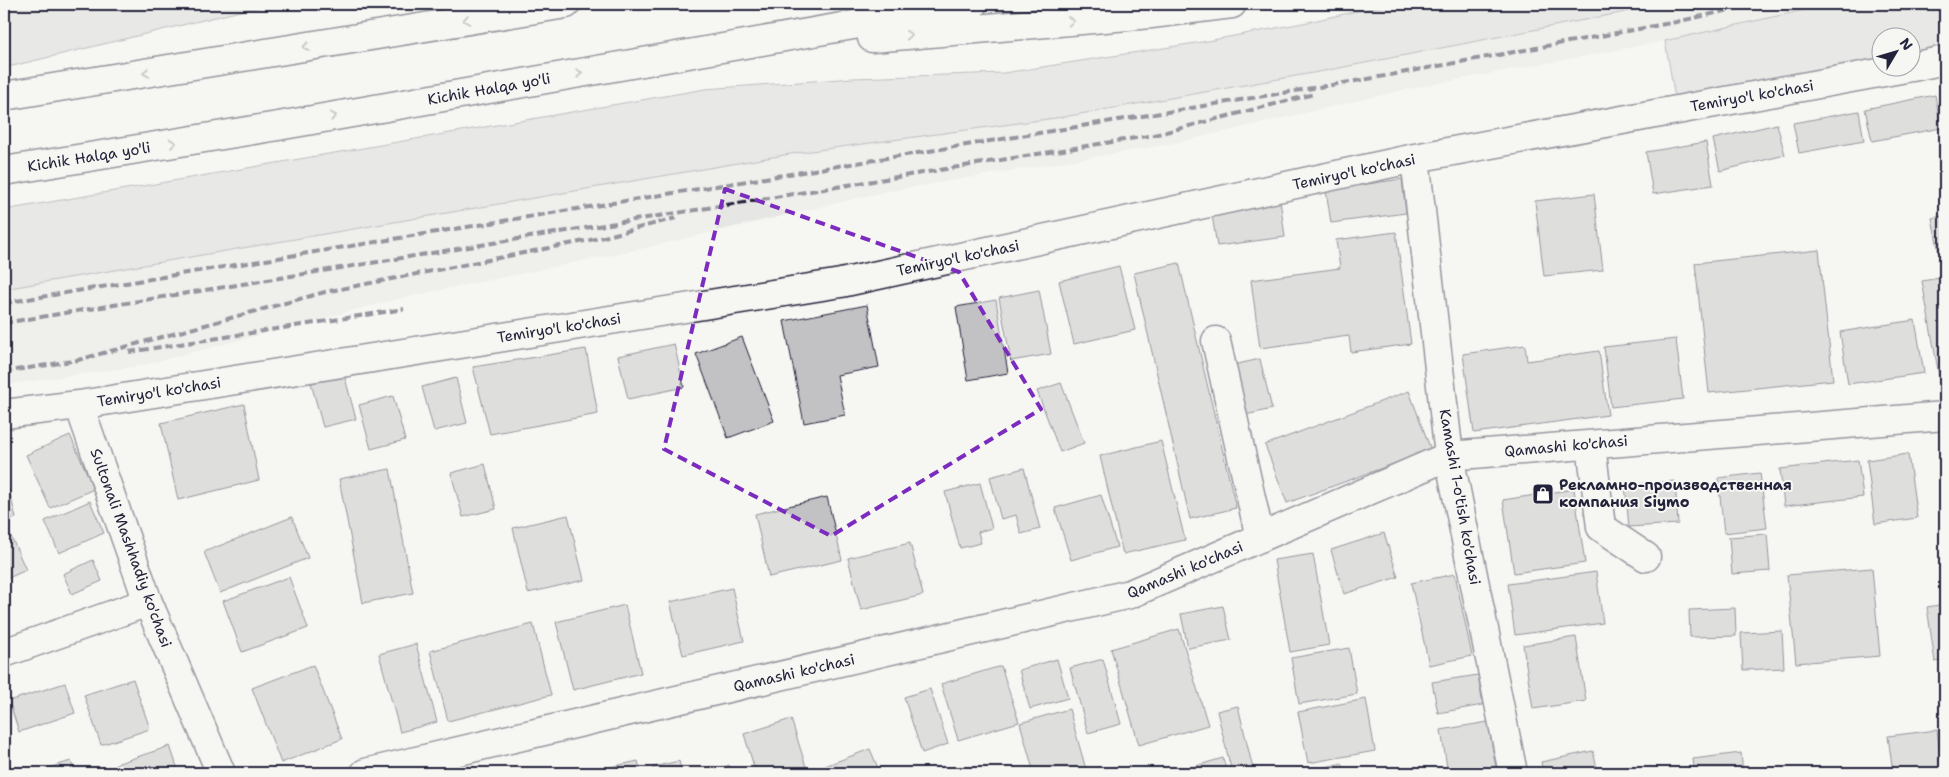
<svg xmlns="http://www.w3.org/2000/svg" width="1949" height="777" font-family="'Shantell Sans',sans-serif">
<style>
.built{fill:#e6e6e4}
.green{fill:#d7d7d7;stroke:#7c7c89}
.building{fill:#c2c2c4;stroke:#22223b}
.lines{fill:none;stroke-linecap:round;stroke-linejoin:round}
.minor-casing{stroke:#22223b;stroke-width:31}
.highway-casing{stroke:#22223b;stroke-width:31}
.minor{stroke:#f6f6f2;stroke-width:28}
.highway{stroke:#f6f6f2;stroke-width:28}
.rail{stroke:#22223b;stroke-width:4;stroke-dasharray:8 4;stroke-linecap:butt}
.oneway{stroke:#9797a0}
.marked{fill:none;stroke:#7b2cbf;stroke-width:4;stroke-dasharray:10 6;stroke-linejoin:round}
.labels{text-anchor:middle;stroke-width:4;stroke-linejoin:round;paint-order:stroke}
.street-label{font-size:15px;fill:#22223b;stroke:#f6f6f2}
.poi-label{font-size:15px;font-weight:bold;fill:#22223b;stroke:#f6f6f2;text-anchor:start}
</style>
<rect width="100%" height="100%" fill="#f6f6f2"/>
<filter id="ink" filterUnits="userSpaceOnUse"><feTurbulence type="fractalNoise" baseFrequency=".02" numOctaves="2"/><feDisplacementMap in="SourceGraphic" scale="10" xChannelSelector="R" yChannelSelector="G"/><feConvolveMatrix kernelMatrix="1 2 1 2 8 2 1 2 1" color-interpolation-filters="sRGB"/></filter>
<g filter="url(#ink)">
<!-- built -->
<path class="built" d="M 1666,4 L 1831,4 L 1665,41 L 1408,89 L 1171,144 L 884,192 L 636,250 L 397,299 L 140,366 L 4,385 L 4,289 L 796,153 L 1063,117 L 1324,71 Z"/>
<!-- green -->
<path class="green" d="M 4,4 L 286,4 L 249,9 L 4,68 Z
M 1389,4 L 1666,4 L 1324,71 L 1063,117 L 796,153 L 4,289 L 4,210 L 705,89 L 853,78 L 1004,73 L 1202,42 L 1308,22 Z
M 1831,4 L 1945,4 L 1945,48 L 1912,54 L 1912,38 L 1882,38 L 1881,60 L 1675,98 L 1665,41 Z"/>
<!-- building -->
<path class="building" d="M 1935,95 L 1941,128 L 1872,141 L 1865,109 Z
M 1859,111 L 1864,141 L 1799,153 L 1793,123 Z
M 1777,124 L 1785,155 L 1720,171 L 1713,139 Z
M 1706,142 L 1713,185 L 1653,194 L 1646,152 Z
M 1402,179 L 1406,213 L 1331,223 L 1326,190 Z
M 1594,194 L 1603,270 L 1544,276 L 1535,201 Z
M 1280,200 L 1285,237 L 1217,246 L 1211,209 Z
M 1945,215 L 1945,252 L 1939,253 L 1932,218 Z
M 1396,232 L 1411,344 L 1351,352 L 1349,336 L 1260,348 L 1251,280 L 1340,268 L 1336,240 Z
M 1819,250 L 1833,380 L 1709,393 L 1695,263 Z
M 1179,263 L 1236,508 L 1190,519 L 1134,273 Z
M 1119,266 L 1135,330 L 1074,344 L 1059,281 Z
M 1945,277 L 1945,374 L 1939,376 L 1922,281 Z
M 1039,290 L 1051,354 L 1011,361 L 999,298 Z
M 996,300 L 1008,373 L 968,380 L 956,307 Z
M 867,305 L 879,367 L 837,375 L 845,415 L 804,423 L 784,321 Z
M 1915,320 L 1924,373 L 1848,384 L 1840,332 Z
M 742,337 L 774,421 L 728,438 L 696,354 Z
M 1676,339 L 1683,399 L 1611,407 L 1604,347 Z
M 674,344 L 684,387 L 628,399 L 618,356 Z
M 1525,345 L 1527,361 L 1599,351 L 1608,415 L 1474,433 L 1463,354 Z
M 586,349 L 598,414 L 490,434 L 473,367 Z
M 1260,359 L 1272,409 L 1241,416 L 1229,366 Z
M 344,374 L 356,419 L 323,427 L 311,383 Z
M 456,378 L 467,423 L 434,431 L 422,387 Z
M 1061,383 L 1084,443 L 1060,452 L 1037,391 Z
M 1409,391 L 1431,450 L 1287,503 L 1265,445 Z
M 393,396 L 405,440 L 371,449 L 359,405 Z
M 244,404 L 259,480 L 178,500 L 161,423 Z
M 70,435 L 94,489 L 50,508 L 26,455 Z
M 1161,441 L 1185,540 L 1123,554 L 1100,456 Z
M 1908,454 L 1917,518 L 1875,524 L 1867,460 Z
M 1858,460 L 1863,497 L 1784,506 L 1780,469 Z
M 485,464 L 496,509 L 463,517 L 451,473 Z
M 1024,468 L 1040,529 L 1021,534 L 1016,515 L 1001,519 L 990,477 Z
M 4,469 L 16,518 L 4,521 Z
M 390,469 L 413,593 L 363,603 L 339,479 Z
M 1760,473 L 1767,528 L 1724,533 L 1718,478 Z
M 1675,481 L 1678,524 L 1629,527 L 1625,485 Z
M 980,483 L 992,528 L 978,532 L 981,543 L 960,548 L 945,492 Z
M 1574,489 L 1585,563 L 1514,573 L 1503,500 Z
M 1101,495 L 1117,547 L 1071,560 L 1055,508 Z
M 827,497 L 842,560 L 769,577 L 755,514 Z
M 90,501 L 104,533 L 59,553 L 45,521 Z
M 568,515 L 584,580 L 528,593 L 513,528 Z
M 292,517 L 308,558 L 220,593 L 204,552 Z
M 5,523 L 26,570 L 4,580 L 4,524 Z
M 1384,533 L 1398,577 L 1344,594 L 1331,550 Z
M 1767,534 L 1770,571 L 1732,574 L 1729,537 Z
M 910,543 L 923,595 L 861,610 L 848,558 Z
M 1313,554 L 1329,645 L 1290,652 L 1274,560 Z
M 93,560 L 102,581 L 72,594 L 63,574 Z
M 1872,568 L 1880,656 L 1796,663 L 1787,575 Z
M 1596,572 L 1603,623 L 1515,635 L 1508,584 Z
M 1455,574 L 1472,656 L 1429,665 L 1411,583 Z
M 289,577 L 308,628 L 242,652 L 223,601 Z
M 732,588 L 744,641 L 683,655 L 670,602 Z
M 1945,604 L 1945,660 L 1935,662 L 1927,607 Z
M 625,605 L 641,673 L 573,690 L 556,622 Z
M 1223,606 L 1231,640 L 1188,648 L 1181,614 Z
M 1735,608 L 1736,636 L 1690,637 L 1689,610 Z
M 533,624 L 551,695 L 448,721 L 430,651 Z
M 1179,629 L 1208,725 L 1139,745 L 1111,649 Z
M 1782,631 L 1784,668 L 1743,670 L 1741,633 Z
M 1576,637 L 1586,701 L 1533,709 L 1523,645 Z
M 416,644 L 437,722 L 400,732 L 379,654 Z
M 1349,648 L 1357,694 L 1299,704 L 1291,658 Z
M 1057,659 L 1068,698 L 1030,709 L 1019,670 Z
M 1103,659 L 1121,724 L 1088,733 L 1070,668 Z
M 313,665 L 342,739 L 281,763 L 252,688 Z
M 1001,666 L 1019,722 L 958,740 L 941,684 Z
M 1478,675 L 1483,705 L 1438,713 L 1432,682 Z
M 133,679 L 150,729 L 101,745 L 84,695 Z
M 65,683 L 75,713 L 19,732 L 9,701 Z
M 930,689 L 948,744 L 922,753 L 904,697 Z
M 1366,699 L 1375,751 L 1308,763 L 1298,712 Z
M 1238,706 L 1254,773 L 1232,773 L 1217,711 Z
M 1069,709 L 1087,773 L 1034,773 L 1020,723 Z
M 791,719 L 808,773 L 756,773 L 744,734 Z
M 1488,722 L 1496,768 L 1465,773 L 1448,773 L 1441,730 Z
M 1937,730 L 1942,773 L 1893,773 L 1888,736 Z
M 170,746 L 179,773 L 119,773 L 116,764 Z
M 870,749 L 880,773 L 819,773 L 817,769 Z
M 1593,751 L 1598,773 L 1543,773 L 1541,762 Z
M 1741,753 L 1743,773 L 1695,773 L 1693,759 Z
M 1223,758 L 1227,773 L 1190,773 L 1189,768 Z
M 71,761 L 75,773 L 32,773 Z
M 638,761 L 641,773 L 607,773 L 606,768 Z
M 679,761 L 682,773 L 654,773 L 653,767 Z
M 1342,763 L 1345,773 L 1301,773 Z
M 729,765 L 733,773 L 712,773 Z"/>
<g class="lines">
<!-- minor casing -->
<g class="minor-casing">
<path id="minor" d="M 1912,67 L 1945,60
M 1415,158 L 1449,456 L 1513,773
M 1216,341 L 1260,538
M 79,405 L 148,602 L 221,773
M 4,414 L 79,405 L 841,283 L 1415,158 L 1906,68
M 1591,445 L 1601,527 L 1646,557
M 4,653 L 148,602
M 365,773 L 1130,594 L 1449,456 L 1945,416"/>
</g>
<!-- highway casing -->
<g class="highway-casing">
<path id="highway" d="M 872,38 L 1151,14 L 1232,4
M 4,96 L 566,4
M 4,171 L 278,126 L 973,4"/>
</g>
<!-- minor -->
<use href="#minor" class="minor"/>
<!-- highway -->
<use href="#highway" class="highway"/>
<!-- rail -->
<path class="rail" d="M 4,303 L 1374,78 L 1676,22 L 1756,4
M 4,323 L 1154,135 L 1314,94
M 129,352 L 404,309
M 4,372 L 78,360 L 325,292 L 600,238 L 676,218"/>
</g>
<!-- one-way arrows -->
<defs><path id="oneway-chevron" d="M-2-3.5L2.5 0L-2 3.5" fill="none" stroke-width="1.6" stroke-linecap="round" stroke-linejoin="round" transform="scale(1.25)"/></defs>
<g class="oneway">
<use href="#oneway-chevron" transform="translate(466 20) rotate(171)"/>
<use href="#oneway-chevron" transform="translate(1071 21) rotate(-5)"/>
<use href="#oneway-chevron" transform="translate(909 35) rotate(-5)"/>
<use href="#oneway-chevron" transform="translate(306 47) rotate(171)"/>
<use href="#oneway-chevron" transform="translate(146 73) rotate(171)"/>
<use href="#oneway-chevron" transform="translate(579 73) rotate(-10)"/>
<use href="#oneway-chevron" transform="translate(333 116) rotate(-10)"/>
<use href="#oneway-chevron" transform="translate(173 143) rotate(-9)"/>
</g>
</g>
<!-- marked area -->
<path d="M0 0H1949V777H0ZM 725,189 L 959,272 L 1041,409 L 831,536 L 664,449 Z" fill="#f6f6f2" fill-opacity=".55" fill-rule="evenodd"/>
<path class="marked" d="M 725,189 L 959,272 L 1041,409 L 831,536 L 664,449 Z"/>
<!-- icons -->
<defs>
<g id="shop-square" transform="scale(1.125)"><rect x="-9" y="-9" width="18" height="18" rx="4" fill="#22223b" stroke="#f6f6f2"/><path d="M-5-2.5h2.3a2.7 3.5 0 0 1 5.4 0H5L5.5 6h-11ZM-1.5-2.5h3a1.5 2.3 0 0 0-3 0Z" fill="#fff"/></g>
</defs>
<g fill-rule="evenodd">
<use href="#shop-square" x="1543" y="494"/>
</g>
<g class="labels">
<!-- street labels -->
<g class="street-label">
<text transform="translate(489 89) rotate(-10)" y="5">Kichik Halqa yo'li</text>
<text transform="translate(1752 96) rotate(-10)" y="5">Temiryo'l ko'chasi</text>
<text transform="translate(89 157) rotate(-9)" y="5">Kichik Halqa yo'li</text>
<text transform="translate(1354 172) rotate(-12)" y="5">Temiryo'l ko'chasi</text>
<text transform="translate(958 258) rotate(-12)" y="5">Temiryo'l ko'chasi</text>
<text transform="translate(559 328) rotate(-9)" y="5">Temiryo'l ko'chasi</text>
<text transform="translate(159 392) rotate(-9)" y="5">Temiryo'l ko'chasi</text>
<text transform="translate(1566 446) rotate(-5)" y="5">Qamashi ko'chasi</text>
<text transform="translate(1460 497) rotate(80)" y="5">Kamashi 1-o'tish ko'chasi</text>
<text transform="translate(131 548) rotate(70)" y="5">Sultonali Mashhadiy ko'chasi</text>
<text transform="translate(1185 570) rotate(-23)" y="5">Qamashi ko'chasi</text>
<text transform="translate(794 673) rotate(-13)" y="5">Qamashi ko'chasi</text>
</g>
<!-- poi labels -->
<g class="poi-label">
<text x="1559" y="490">Рекламно-производственная<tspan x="1559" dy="17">компания Siymo</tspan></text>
</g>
</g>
<!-- margin -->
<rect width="1949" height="777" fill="none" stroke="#f6f6f2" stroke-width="20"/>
<rect x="10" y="10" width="1929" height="757" fill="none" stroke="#22223b" stroke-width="2" filter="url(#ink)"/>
<!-- north arrow -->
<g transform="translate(1896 52) rotate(52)"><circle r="24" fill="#f6f6f2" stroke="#a1a1a9"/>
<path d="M0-4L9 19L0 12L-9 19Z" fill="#22223b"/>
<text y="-8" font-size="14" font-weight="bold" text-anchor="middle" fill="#22223b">N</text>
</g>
</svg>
